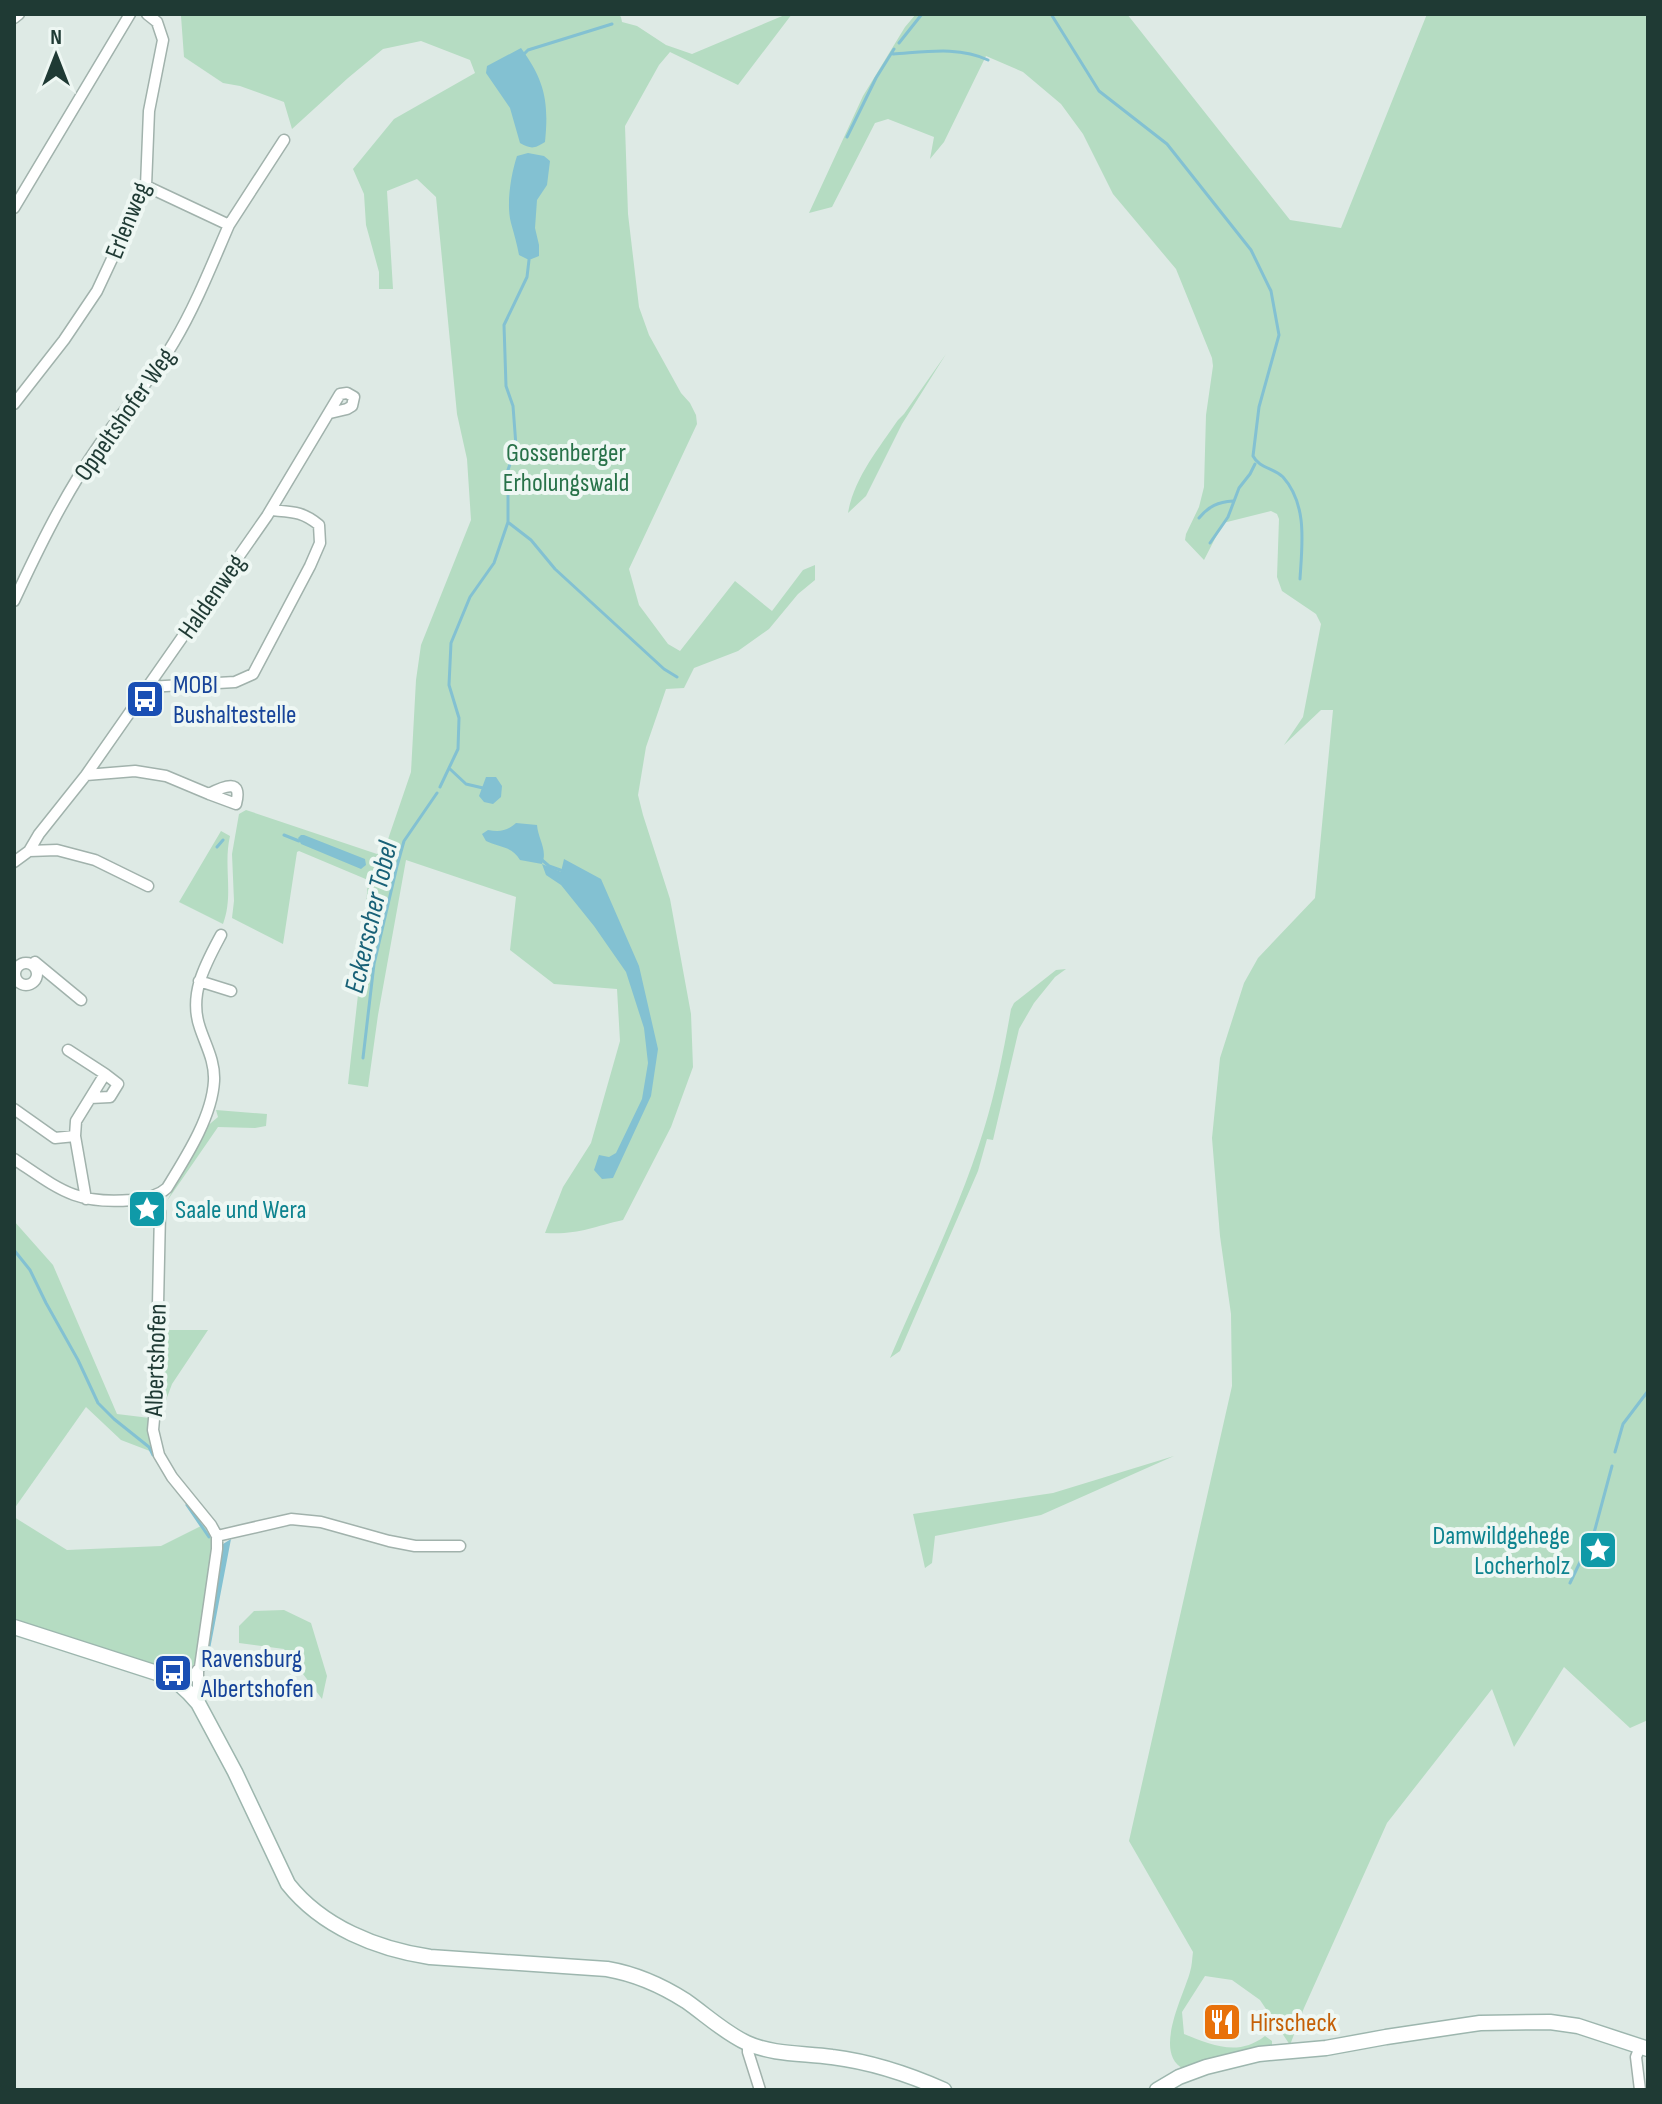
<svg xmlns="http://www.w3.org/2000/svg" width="1662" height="2104" font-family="'Sofia Sans Condensed',sans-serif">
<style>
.green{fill:#b5dcc2}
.water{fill:#83c1d2}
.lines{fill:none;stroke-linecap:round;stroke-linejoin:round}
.stream{stroke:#83c1d2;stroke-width:3}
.minor-casing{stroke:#a1b2ac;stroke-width:13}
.secondary-casing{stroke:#9db6ae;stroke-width:17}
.minor{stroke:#fff;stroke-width:10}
.secondary{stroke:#fff;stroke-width:14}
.labels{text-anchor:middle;stroke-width:8;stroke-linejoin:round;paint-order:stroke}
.street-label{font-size:26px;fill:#1f3a34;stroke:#eef7f3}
.park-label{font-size:26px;fill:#287249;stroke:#eef7f3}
.transit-label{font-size:26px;fill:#164399;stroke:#eef7f3;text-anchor:start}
.culture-label{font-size:26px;fill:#0d838f;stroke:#eef7f3;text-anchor:start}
.food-label{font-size:26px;fill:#c56008;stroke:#eef7f3;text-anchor:start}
.water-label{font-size:28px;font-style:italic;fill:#186177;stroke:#eef7f3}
</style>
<rect width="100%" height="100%" fill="#deeae5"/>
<!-- green -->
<path class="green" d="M 183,14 L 618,14 L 621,17 L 622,22 L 637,26 L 666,45 L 692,54 L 787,14 L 792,14 L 738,85 L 670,52 L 659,65 L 625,126 L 628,214 L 639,307 L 649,335 L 681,393 L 690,403 L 696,415 L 697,424 L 629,569 L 639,605 L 668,644 L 680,651 L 735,581 L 772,611 L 803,570 L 815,565 L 815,580 L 798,594 L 769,629 L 738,651 L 694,668 L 684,688 L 666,689 L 646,747 L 638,795 L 643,815 L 670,899 L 691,1014 L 693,1067 L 671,1127 L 623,1220 C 592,1227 578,1235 545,1233 L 563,1187 L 591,1143 L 620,1041 L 617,989 L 554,984 L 510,950 L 516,897 L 406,860 L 378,1015 L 368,1087 L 348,1084 L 362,959 L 368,880 L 299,851 L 297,852 L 283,944 L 232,918 L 234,901 L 232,854 L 239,814 L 246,810 L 377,854 L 384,851 L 411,772 L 416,680 L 421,645 L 471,520 L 467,459 L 457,414 L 436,197 L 417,179 L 387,191 L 393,289 L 379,289 L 379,272 L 366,225 L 364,194 L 353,169 L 394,119 L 475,73 L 470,60 L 421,41 L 383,49 L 348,78 L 292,129 L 284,102 L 240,86 L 223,83 L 184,57 L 181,16 Z
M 916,14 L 1127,14 L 1290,220 L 1341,228 L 1427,14 L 1648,14 L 1648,1720 L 1630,1728 L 1564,1667 L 1514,1747 L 1492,1689 L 1387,1823 L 1304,2008 L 1290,2045 L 1260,2000 L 1232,1980 L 1205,1976 L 1182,2012 L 1184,2034 C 1212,2045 1238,2057 1265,2036 L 1272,2041 L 1272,2045 L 1219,2056 L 1184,2069 C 1152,2054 1184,1995 1190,1972 C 1192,1966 1192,1959 1193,1952 L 1129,1841 L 1232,1386 L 1231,1314 L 1220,1236 L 1212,1138 L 1220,1058 L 1244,983 L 1258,958 L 1315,898 L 1333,710 L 1321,710 L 1284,745 L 1303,717 L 1321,624 L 1316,614 L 1282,591 L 1277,577 L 1279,519 L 1277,514 L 1271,511 L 1223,523 L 1204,560 L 1185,540 L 1186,534 L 1199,507 L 1204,487 L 1206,415 L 1213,366 L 1212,358 L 1176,269 L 1113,194 L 1083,134 L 1061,104 L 1023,72 L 986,56 L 944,142 L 930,159 L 934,137 L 888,119 L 875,123 L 832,207 L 809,213 L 863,96 L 905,27 Z
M 946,354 L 902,424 L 866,496 L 848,513 C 854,478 879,448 898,420 L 904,414 Z
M 221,831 L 230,836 C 223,866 234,895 223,924 L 179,902 Z
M 1066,969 L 1055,977 L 1034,1003 L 1019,1029 L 993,1140 L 987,1139 L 978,1171 L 900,1351 L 890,1358 C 922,1283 960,1208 984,1129 C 996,1090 1004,1049 1011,1009 L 1014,1003 L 1056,970 Z
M 216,1110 L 267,1114 L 266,1126 L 255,1128 L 218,1127 L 167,1201 L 205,1128 L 218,1117 Z
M 14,1221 L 53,1265 L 117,1414 L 150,1418 L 155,1453 L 121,1440 L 86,1407 L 14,1509 Z
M 161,1330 L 208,1330 L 172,1384 L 159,1419 Z
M 1174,1456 L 1041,1515 L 935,1536 L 932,1563 L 925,1568 L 913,1514 L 1053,1493 Z
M 14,1517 L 67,1550 L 161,1546 L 205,1524 L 209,1531 L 213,1546 L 197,1661 L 188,1671 L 177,1671 L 14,1622 Z
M 284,1610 L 311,1623 L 327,1676 L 322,1699 L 284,1649 L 239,1643 L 239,1626 L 254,1611 Z"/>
<!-- water -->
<path class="water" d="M 521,48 C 545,81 549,102 545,142 C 534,149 531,149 520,143 L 510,108 L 486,73 L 487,66 Z
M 528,153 L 544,156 L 550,161 L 547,185 L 537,200 L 535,228 L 539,245 L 539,256 L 529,260 L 519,255 C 517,244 514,234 511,223 C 506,204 511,174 517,156 Z
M 486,777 L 496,777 L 502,786 L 501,797 L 493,804 L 484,802 L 479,796 Z
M 516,823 L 537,825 C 538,839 548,850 542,864 L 561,872 L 564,859 L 601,879 L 639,966 L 658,1049 L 651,1096 L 613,1178 L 602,1179 L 594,1170 L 599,1155 L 609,1157 L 616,1153 L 642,1099 L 648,1063 L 644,1028 L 626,972 L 594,926 L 561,885 L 546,875 L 542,864 L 520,860 C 512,846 498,847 486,841 L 482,834 L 488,830 C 500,832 507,831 516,823 Z
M 301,835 L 304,835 L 365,859 L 366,865 L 361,869 L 301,844 L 298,838 Z
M 231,1539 L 210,1649 L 206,1648 L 220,1555 L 223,1544 Z"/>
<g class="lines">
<!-- stream -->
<path class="stream" d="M 1051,14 L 1099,91 L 1167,144 L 1251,250 L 1271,291 L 1279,335 L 1259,407 L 1253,456 C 1259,468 1274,468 1283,477 C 1308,505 1302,545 1300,579
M 899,43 L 922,14
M 893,54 C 925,52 959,46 988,60
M 522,56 L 528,50 L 612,24
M 847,137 L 876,78 L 894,49
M 1199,518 C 1209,506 1218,502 1233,501
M 509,523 L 531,540 L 555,569 L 664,669 L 677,677
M 1210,543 L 1228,517 L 1239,488 L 1250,474 L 1255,464
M 450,769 L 466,784 L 483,788
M 440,787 L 458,749 L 459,718 L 449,685 L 451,643 L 470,597 L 494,563 L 508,522 L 508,470 L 516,446 L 513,406 L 506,386 L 504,325 L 527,277 L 529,260
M 284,835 L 299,841
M 217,847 L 223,840
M 542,860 L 549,866 L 563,871
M 363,1058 L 374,964 L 397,866 L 404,841 L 437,793
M 14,1250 L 30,1270 L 46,1303 L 78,1360 L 98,1403 L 114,1419 L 149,1447 L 153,1455
M 1615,1452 L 1623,1424 L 1648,1391
M 187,1505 L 209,1537
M 1570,1583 L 1594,1533 L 1612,1466"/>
<!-- minor casing -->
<g class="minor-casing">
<path id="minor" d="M 14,18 L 19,14
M 14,208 L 130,14
M 229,225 L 284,140
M 14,404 L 64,340 L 97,291 L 146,186 L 149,111 L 163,40 L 157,22 L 147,14
M 14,601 C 39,547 65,494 99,445 C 123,410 153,378 174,342 C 196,305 212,264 229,225 L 146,186
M 148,687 L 235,682 L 253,674 L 310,566 L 320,543 L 319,525 C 302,511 292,512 271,510
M 86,775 L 135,771 L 166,776 L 209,794 C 224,786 243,778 236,804 L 209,794
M 29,851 L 57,850 L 95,860 L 148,886
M 14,862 L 29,851 L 39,834 L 86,775 L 267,516 L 340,394 L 347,393 L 354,397 L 352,406 L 347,409 L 330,413
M 35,962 L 81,1000
M15 974a11 11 0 1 1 22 0a11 11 0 1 1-22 0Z
M 199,981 L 231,991
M 68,1050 L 105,1074
M 14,1109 L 55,1138 L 75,1136
M 14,1159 C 59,1189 75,1205 132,1200 C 145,1198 157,1197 167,1188 C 186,1157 212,1117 214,1081 C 215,1061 206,1046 200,1028 C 188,994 206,963 221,935
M 86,1199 L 75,1136 L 76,1121 L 105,1074 L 118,1084 L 110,1097 L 90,1098
M 160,1212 L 156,1397 L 153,1430 L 159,1455 L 172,1477 L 211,1525 L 217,1536 L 217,1549 L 200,1667 L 193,1676 L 176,1681
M 217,1536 L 291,1519 L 321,1522 L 389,1541 L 415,1546 L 460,1546
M 198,1672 L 198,1703
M 748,2043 L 748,2052 L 760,2090
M 1640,2047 L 1636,2057 L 1640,2090"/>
</g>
<!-- secondary casing -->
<g class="secondary-casing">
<path id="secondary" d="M 14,1627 L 163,1675 L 176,1681 L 189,1693 L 198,1703 L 235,1772 L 288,1884 C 322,1927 377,1949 430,1957 L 607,1969 C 636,1974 661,1985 686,2001 C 706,2015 725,2033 747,2043 C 773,2055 805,2053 832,2057 C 872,2062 908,2074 944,2090
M 1157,2090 L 1179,2077 L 1206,2067 L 1259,2054 L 1326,2048 L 1386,2037 L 1480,2023 L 1550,2022 L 1578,2026 L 1648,2049"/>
</g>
<!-- minor -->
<use href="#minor" class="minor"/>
<!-- secondary -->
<use href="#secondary" class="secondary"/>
</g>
<!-- icons -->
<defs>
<g id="bus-square" transform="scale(2)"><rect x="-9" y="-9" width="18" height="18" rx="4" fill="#1a4fb4" stroke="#eef7f3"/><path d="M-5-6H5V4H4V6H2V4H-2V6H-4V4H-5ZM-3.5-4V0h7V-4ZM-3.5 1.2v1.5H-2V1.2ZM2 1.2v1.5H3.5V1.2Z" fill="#fff"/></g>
<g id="sight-square" transform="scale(2)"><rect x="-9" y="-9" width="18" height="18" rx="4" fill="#0f9aa8" stroke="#eef7f3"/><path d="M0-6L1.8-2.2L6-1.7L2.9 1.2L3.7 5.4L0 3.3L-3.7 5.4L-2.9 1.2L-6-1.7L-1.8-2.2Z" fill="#fff"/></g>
<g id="restaurant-square" transform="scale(2)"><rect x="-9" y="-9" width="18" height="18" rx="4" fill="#e8710a" stroke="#eef7f3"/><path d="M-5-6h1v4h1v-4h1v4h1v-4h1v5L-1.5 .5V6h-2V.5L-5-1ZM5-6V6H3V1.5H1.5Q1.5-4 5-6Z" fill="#fff"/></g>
</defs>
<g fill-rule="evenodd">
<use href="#bus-square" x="145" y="699"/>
<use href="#sight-square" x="147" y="1209"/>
<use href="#sight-square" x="1598" y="1550"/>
<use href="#bus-square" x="173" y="1673"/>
<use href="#restaurant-square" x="1222" y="2022"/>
</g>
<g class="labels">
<!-- street labels -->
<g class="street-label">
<text transform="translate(127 220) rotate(-68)" y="9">Erlenweg</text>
<text transform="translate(124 414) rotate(-55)" y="9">Oppeltshofer Weg</text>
<text transform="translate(211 596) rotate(-55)" y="9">Haldenweg</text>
<text transform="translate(155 1360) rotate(-88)" y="9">Albertshofen</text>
</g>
<!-- park labels -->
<g class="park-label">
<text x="566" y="461">Gossenberger<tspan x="566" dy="30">Erholungswald</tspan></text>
</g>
<!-- transit labels -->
<g class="transit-label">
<text x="173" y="693">MOBI<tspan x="173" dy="30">Bushaltestelle</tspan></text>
<text x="201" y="1667">Ravensburg<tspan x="201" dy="30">Albertshofen</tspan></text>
</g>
<!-- culture labels -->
<g class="culture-label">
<text x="175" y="1218">Saale und Wera</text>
<text x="1570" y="1544" text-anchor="end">Damwildgehege<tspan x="1570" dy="30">Locherholz</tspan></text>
</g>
<!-- food labels -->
<g class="food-label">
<text x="1250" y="2031">Hirscheck</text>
</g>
<!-- water labels -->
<g class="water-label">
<text transform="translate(370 917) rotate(-77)" y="10">Eckerscher Tobel</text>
</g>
</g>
<!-- border -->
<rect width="1662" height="2104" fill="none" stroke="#1f3a34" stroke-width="32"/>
<!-- north arrow -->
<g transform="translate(56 56)" stroke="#eef7f3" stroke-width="6" paint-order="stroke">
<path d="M0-6L14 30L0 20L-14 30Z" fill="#1f3a34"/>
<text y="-12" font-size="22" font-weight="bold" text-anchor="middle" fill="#1f3a34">N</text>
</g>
</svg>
